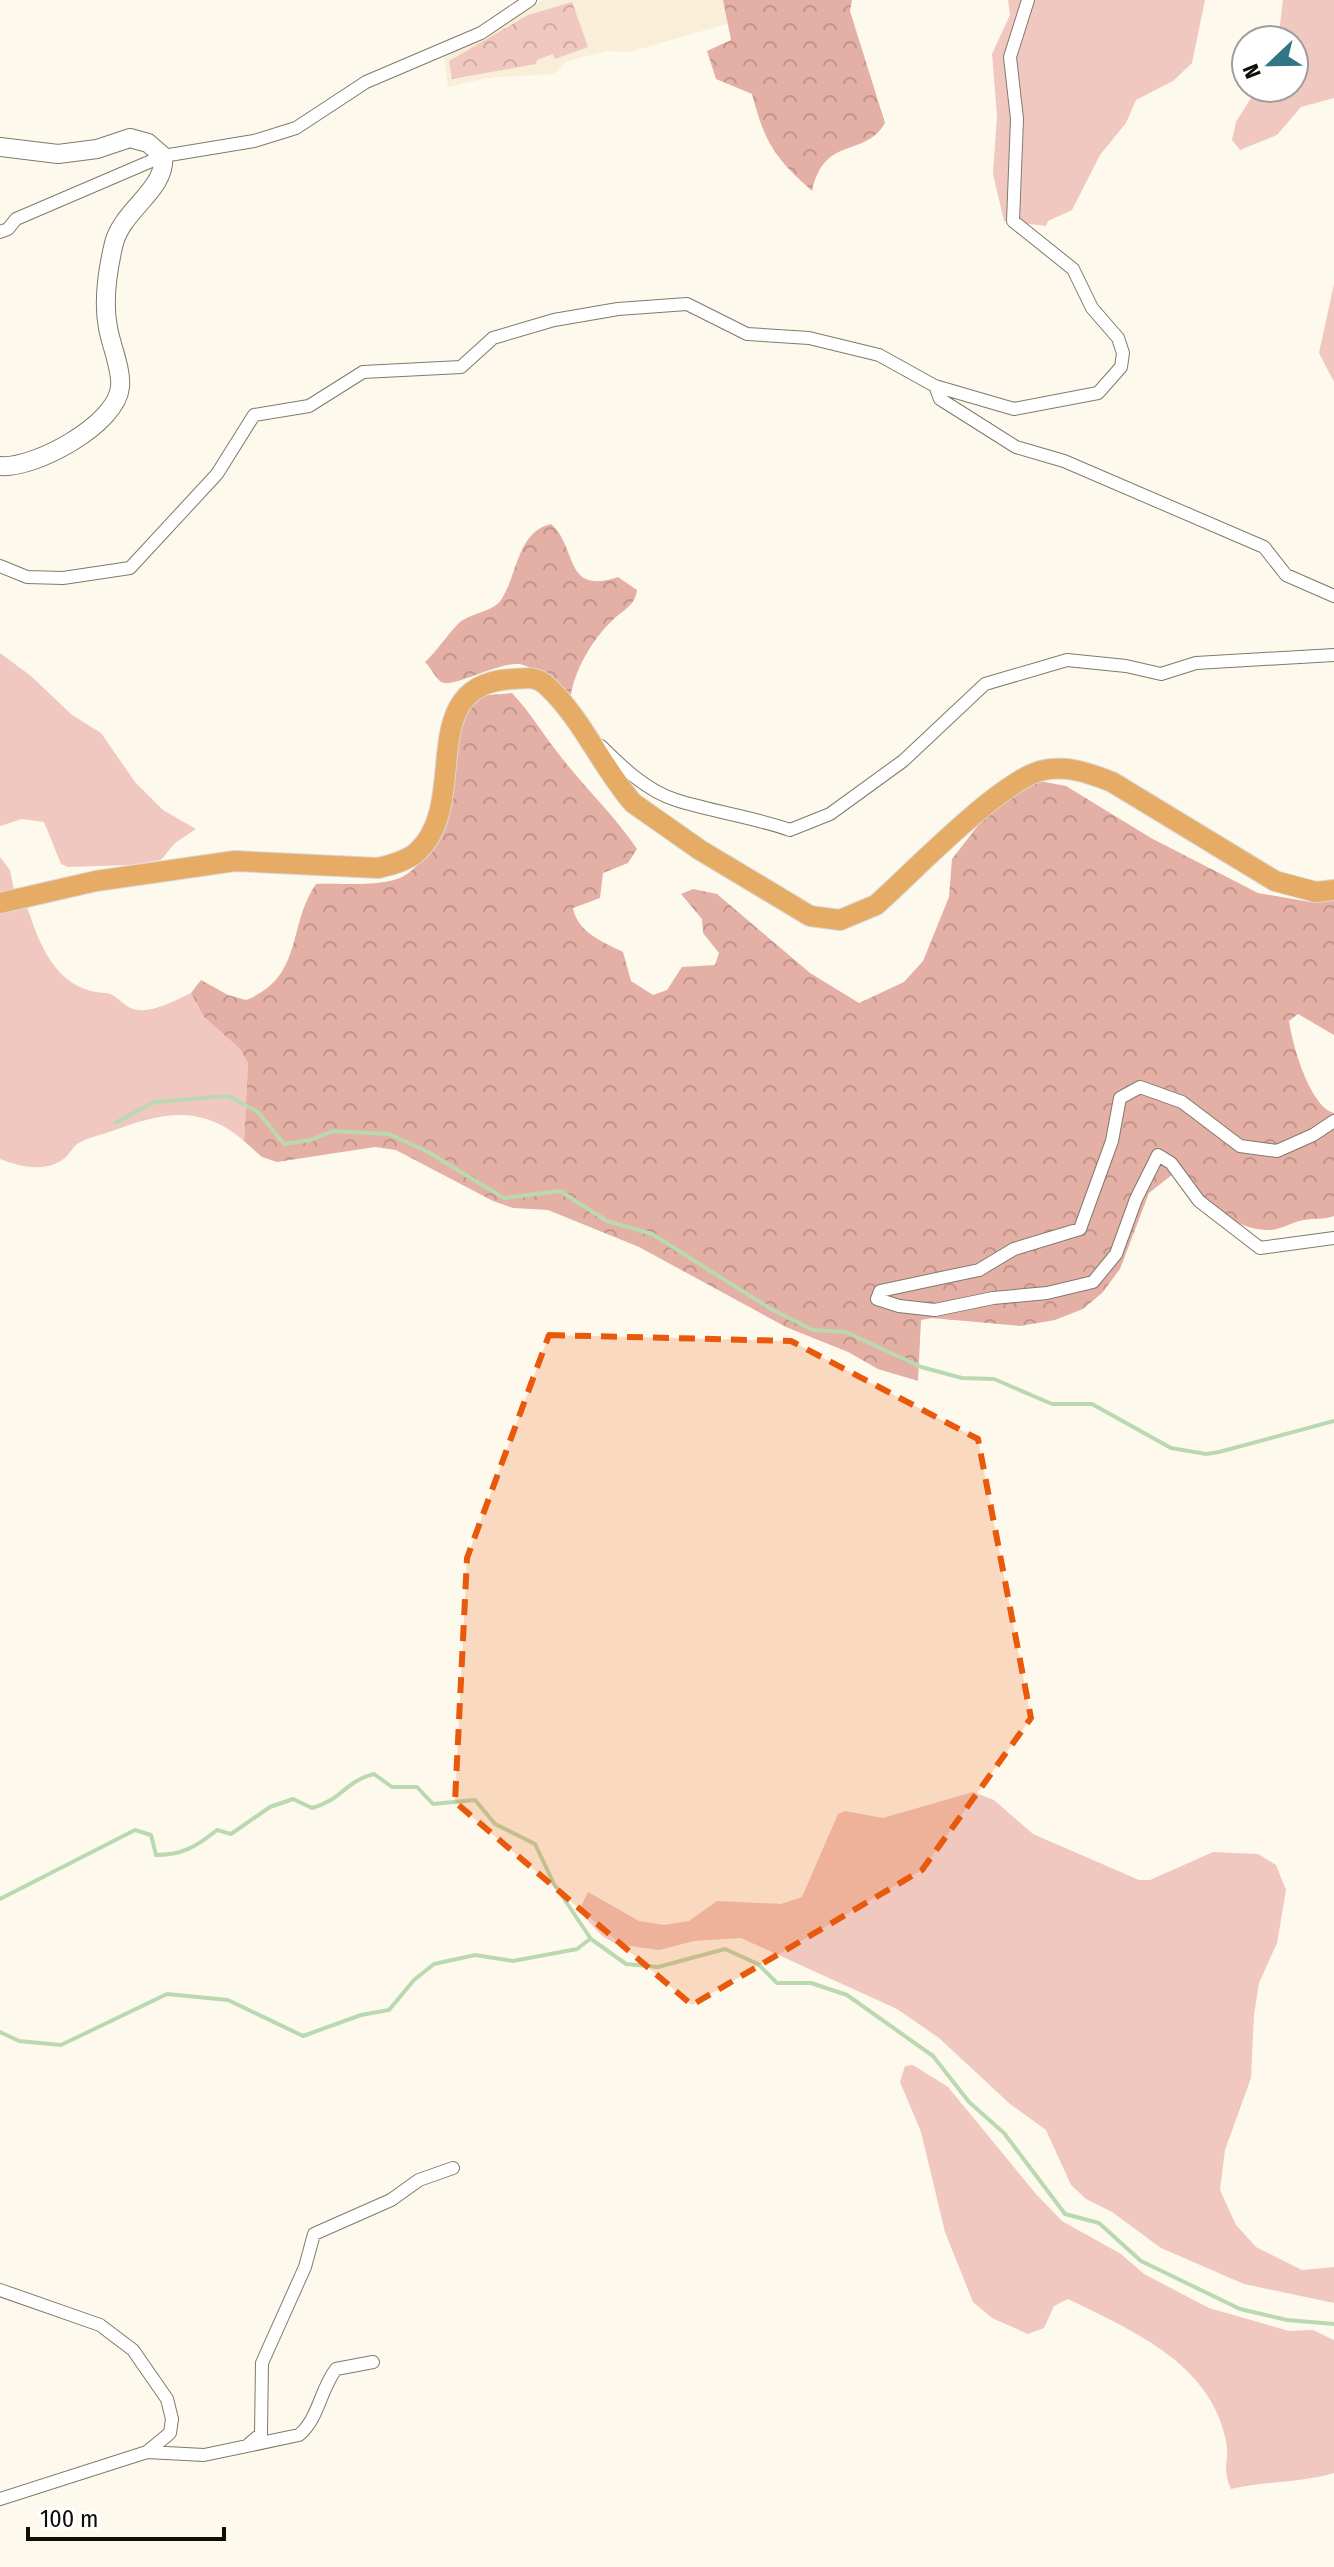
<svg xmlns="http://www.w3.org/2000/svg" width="1334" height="2567" font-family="'Fira Sans Condensed',sans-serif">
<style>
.built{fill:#f9efd9}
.grass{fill:#f0c8bf}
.forest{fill:url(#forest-crowns)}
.park{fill:url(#park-crowns)}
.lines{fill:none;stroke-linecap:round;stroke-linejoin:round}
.stream{stroke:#bbd9b1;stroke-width:4}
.minor-casing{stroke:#807a6d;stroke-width:14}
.secondary-casing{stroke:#807a6d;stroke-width:20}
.primary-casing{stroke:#d9d8d7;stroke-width:22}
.minor{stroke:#fff;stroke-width:12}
.secondary{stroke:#fff;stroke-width:18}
.primary{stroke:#e6ac66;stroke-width:20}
.marked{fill:#e8590c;fill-opacity:0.2;stroke:#e8590c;stroke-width:6;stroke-dasharray:16 10;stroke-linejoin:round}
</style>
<defs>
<pattern id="forest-crowns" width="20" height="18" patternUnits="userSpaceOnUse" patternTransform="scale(2)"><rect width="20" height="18" fill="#e4afa4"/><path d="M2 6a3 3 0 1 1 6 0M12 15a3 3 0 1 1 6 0" fill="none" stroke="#c2958c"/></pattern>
<pattern id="park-crowns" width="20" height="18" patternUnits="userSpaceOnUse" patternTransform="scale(2)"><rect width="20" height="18" fill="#f0c8bf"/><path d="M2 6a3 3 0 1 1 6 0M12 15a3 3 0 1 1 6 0" fill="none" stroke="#cdaba3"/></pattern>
</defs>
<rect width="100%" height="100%" fill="#fef9ed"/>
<!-- built -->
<path class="built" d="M 543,0 L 723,0 L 730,23 L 630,52 L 607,51 L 568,61 L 553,74 L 487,78 L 448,87 L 444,57 Z"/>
<!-- grass -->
<path class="grass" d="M 1008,0 L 1205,0 L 1192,63 L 1173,81 L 1136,100 L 1126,123 L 1100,155 L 1072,210 L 1048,221 L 1046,226 L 1004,221 L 993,174 L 997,116 L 992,54 L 1010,15 Z
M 1283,0 L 1334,0 L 1334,98 L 1301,107 L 1277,135 L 1240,150 L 1232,140 L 1236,122 L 1257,88 L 1294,88 L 1294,40 L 1278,40 Z
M 1334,284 L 1334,382 L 1319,353 Z
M 0,653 L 31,676 L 72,715 L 101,733 L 135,782 L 163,810 L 196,829 L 175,843 L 161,860 L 130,865 L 68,867 L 61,864 L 44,822 L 22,819 L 0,826 Z
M 0,857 L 10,870 L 15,895 L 0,898 Z
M 26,903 C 39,944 56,991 106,993 C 113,993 121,1002 127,1006 C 146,1018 173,1001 191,993 L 204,1017 L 240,1049 L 248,1063 L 244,1141 C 201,1103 161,1113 112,1131 C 101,1135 86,1138 77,1144 C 72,1148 69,1155 65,1158 C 46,1173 20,1167 0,1159 L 0,908 Z
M 973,1792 L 994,1800 L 1033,1834 L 1139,1880 L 1150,1880 L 1213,1852 L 1258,1854 L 1276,1865 L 1286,1890 L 1277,1943 L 1259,1983 L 1254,2015 L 1251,2078 L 1225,2150 L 1220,2190 L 1236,2225 L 1256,2247 L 1302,2270 L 1334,2267 L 1334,2303 L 1244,2284 L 1161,2248 L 1112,2212 L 1086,2199 L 1071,2185 L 1046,2130 L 1010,2104 L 939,2038 L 897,2009 L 741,1938 L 694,1941 L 659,1950 L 616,1944 L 602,1936 L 579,1911 L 588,1892 L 639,1921 L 664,1925 L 689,1921 L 717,1901 L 781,1904 L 802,1897 L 838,1814 L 845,1811 L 883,1818 Z
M 913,2065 L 948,2087 L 1036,2194 L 1062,2221 L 1121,2254 L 1144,2274 L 1209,2308 L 1289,2331 L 1313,2330 L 1334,2340 L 1334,2473 C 1300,2483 1266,2481 1231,2489 C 1221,2466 1230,2461 1226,2441 C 1211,2363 1131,2330 1068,2299 L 1054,2306 L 1044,2328 L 1028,2334 L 992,2318 L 973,2302 L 945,2232 L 921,2132 L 900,2082 L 905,2066 Z"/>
<!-- forest -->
<path class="forest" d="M 723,0 L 852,0 L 850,11 L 885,123 C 864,159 825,134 812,191 C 774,157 765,143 752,94 L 716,79 L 707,51 L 731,40 Z
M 551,524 C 578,547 563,596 618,577 L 637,590 C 635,605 625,609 615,618 C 592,639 574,670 570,700 C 556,688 538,667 519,664 C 499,662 451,689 441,682 C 435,677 430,667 425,662 C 438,650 446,636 458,624 C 469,613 493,612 501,600 C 518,574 517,532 551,524 Z
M 512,693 C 531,713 544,736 561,757 C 586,789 615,816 637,849 L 628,863 L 603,873 L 600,898 L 573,908 C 577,932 603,942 623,952 L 631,981 L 653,995 L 667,990 L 682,967 L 715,965 L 719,953 L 703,933 L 702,919 L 681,894 L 693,889 L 717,894 L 810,973 L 859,1003 L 904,982 L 923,961 L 949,897 L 952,859 L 1003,793 L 1034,780 L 1066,786 L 1151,838 L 1258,893 L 1310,902 L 1334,899 L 1334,1035 L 1298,1014 L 1289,1021 C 1292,1044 1310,1107 1334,1113 L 1334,1216 C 1323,1220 1315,1218 1304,1220 C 1291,1222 1282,1230 1268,1230 C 1231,1230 1200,1196 1173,1174 L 1149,1193 L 1120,1269 L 1102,1293 L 1083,1309 L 1055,1320 L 1020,1326 L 932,1318 L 921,1320 L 918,1381 L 878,1369 L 848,1352 L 786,1327 L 639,1247 L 548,1210 L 513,1208 L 493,1201 L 396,1150 L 375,1147 L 277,1162 L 262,1157 L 244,1141 L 248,1063 L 240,1049 L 204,1017 L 191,993 L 201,980 L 228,995 L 246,1000 C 304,977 287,926 316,884 C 339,883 388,888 407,874 C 443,849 452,798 457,758 C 461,729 459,720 478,696 Z"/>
<!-- park -->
<path class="park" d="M 572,2 L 588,47 L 555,59 L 553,54 L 537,60 L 536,64 L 452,79 L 449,61 L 528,15 Z"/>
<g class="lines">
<!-- stream -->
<path class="stream" d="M 115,1123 L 154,1102 L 228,1096 L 258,1112 L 284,1144 L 311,1140 L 333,1131 L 389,1134 L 428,1152 L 504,1198 L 560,1191 L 607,1221 L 652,1234 L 771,1309 L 813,1330 L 846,1332 L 921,1367 L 962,1378 L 994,1379 L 1052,1404 L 1092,1404 L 1171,1448 L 1206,1454 L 1219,1452 L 1334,1421
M 0,1899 L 135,1830 L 151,1835 L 156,1855 C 182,1855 196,1847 217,1830 L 231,1834 L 270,1807 L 293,1799 L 312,1808 C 342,1800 345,1781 374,1774 L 392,1787 L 417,1787 L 433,1804 L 475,1800 L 495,1824 L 535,1844 L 554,1884 L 591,1939 L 626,1964 L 658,1967 L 725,1949 L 758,1964 L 777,1983 L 811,1983 L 847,1995 L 933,2056 L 969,2102 L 1004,2133 L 1065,2214 L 1099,2223 L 1141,2261 L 1240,2309 L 1287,2320 L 1334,2324
M 0,2032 L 19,2041 L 61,2045 L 167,1994 L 228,2000 L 303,2036 L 361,2015 L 389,2010 L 414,1980 L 434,1964 L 475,1955 L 513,1961 L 577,1949 L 590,1939"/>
<!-- minor casing -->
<g class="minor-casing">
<path id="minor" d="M 0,232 L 8,229 L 16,219 L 163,156 L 254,141 L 296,128 L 366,82 L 481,33 L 530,0
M 935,386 L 940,399 L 1016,447 L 1064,461 L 1264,547 L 1286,575 L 1334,596
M 0,566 L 27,577 L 63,578 L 130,568 L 217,474 L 254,415 L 309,406 L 363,372 L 461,367 L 493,338 L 554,320 L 618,309 L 687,304 L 747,334 L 809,338 L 879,355 L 935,386 L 1014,409 L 1098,393 L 1121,367 L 1123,353 L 1118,338 L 1092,308 L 1073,269 L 1013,221 L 1017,119 L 1010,57 L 1028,0
M 601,746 C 622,767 647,791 676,800 C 714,812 753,817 790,830 L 830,814 L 903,761 L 985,684 L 1067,660 L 1126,666 L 1161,674 L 1196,663 L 1334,655
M 1334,1121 L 1313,1135 L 1277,1151 L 1240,1146 L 1182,1102 L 1140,1087 L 1120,1098 L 1112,1141 L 1080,1229 L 1014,1249 L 979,1270 L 880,1291 L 877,1299 L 899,1306 L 935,1310 L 993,1298 L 1047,1293 L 1093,1282 L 1116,1254 L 1136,1199 L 1158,1155 L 1171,1163 L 1199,1201 L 1260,1248 L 1334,1238
M 0,2290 L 100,2325 L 133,2350 L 167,2399 L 172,2419 L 170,2433 L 147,2452 L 0,2499
M 249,2444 L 261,2434 L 262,2363 L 305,2267 L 314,2234 L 391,2200 L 419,2180 L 453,2168
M 147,2452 L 204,2455 L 299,2435 C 319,2418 320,2390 336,2369 L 373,2362"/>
</g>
<!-- secondary casing -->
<g class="secondary-casing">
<path id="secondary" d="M 0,147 L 58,154 L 97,149 L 130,138 L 148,143 L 163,156 C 167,189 123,209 114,243 C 108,268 103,302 108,328 C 111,345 122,370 120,387 C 117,424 35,469 0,466"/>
</g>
<!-- primary casing -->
<g class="primary-casing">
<path id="primary" d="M 0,903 L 96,881 L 235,861 L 378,868 C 391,865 407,861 417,852 C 472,803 412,684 512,679 C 525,678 536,676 546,685 C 582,718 601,766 633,803 L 700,850 L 810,916 L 840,920 L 876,905 C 913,872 997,784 1040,771 C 1065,764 1089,773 1112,782 L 1275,881 L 1316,892 L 1334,890"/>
</g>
<!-- minor -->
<use href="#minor" class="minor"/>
<!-- secondary -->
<use href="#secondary" class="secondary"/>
<!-- primary -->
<use href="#primary" class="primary"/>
</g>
<!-- marked area -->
<path class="marked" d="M 549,1335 L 791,1341 L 978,1439 L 1031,1718 L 922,1870 L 692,2005 L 455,1802 L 467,1558 Z"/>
<!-- north arrow -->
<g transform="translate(1270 64) rotate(248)"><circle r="38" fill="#ffffff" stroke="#9f9e9c" stroke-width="2"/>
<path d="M0-6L14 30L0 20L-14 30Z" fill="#327586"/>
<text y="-12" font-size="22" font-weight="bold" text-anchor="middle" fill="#0f0d08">N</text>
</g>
<!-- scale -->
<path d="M28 2527v12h196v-12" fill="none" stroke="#0f0d08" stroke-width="4"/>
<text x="40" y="2527" font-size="24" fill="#0f0d08" stroke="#ffffff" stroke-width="6" paint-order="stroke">100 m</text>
</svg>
